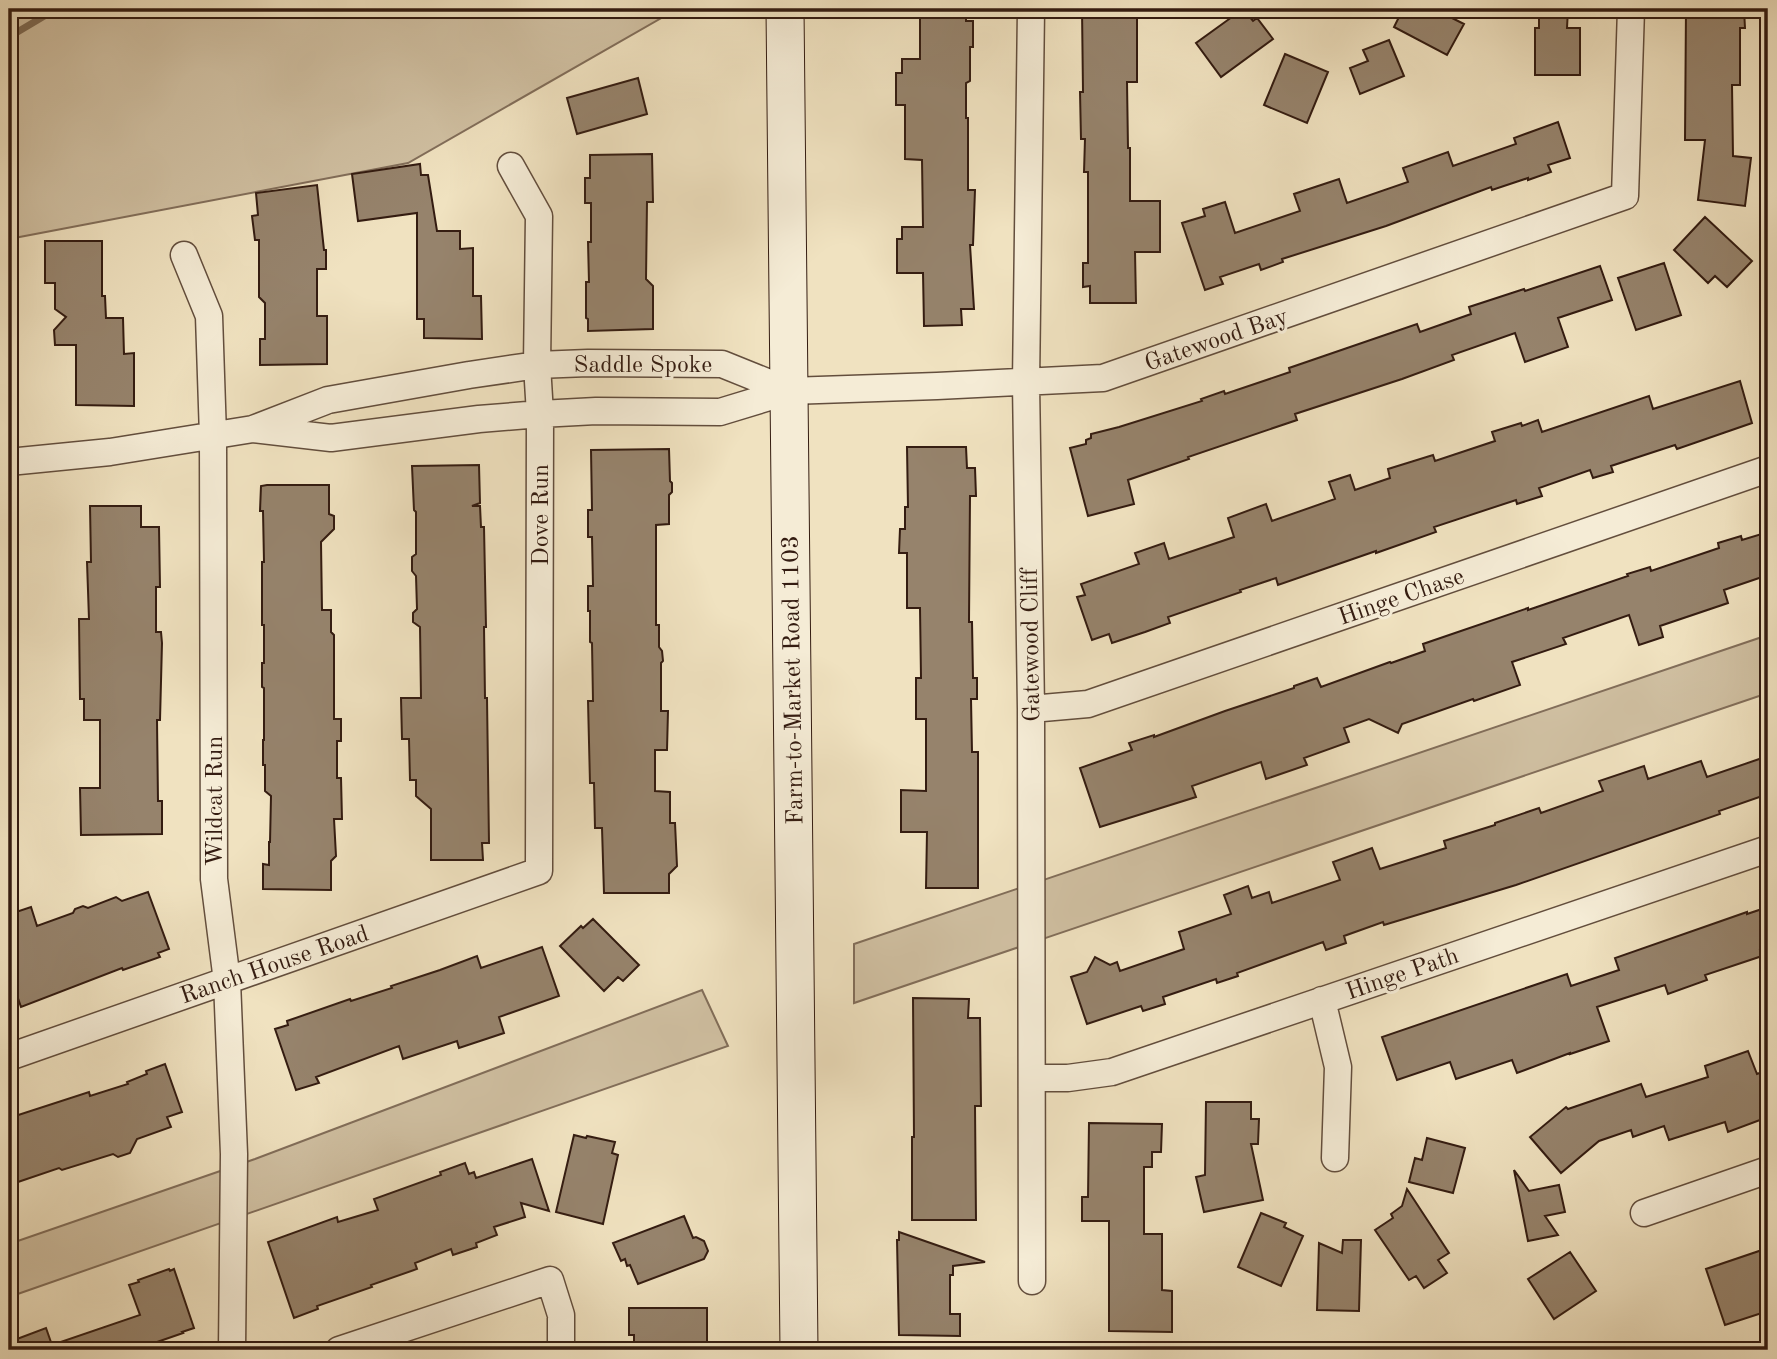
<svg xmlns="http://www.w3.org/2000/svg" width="1777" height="1359" font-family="'Old Standard TT',serif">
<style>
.green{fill:#d0c0a2;stroke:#826e5a;stroke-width:2}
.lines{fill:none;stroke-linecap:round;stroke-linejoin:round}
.stream{stroke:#7e6b56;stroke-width:7}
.building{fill:#96836c;stroke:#341c11;stroke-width:2}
.street-casing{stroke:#634e3d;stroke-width:29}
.secondary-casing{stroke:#341c11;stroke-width:39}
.street{stroke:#f5ecd6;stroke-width:26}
.secondary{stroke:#f5ecd6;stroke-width:37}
.labels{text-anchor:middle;stroke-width:6;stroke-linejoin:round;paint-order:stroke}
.street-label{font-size:24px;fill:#341c11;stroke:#f5ecd6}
</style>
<rect width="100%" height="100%" fill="#f0e2c0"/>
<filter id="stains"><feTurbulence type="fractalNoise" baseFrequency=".00286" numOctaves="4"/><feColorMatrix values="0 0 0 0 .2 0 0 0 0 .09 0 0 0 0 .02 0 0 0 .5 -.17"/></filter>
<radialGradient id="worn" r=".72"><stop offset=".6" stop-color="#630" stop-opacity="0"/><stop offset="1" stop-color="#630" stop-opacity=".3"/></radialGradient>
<!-- green -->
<path class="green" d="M 9,9 L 677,9 L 408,163 L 9,239 Z
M 1768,635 L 1768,693 L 854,1003 L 854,944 Z
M 702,990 L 728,1046 L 9,1297 L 9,1244 L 255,1159 Z"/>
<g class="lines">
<!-- stream -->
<path class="stream" d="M 9,37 L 56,9"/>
</g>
<!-- building -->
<path class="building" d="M 920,9 L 966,9 L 966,21 L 973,21 L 973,47 L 970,47 L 970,81 L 966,83 L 966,118 L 968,118 L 968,190 L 975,190 L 973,245 L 970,245 L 974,309 L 961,309 L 962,325 L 924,326 L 923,273 L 897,273 L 897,239 L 902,239 L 902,227 L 923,227 L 922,160 L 905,159 L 905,105 L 896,105 L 896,73 L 902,73 L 902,59 L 920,59 Z
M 1082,9 L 1137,9 L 1137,82 L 1127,82 L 1128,148 L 1130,148 L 1130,201 L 1160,201 L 1160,252 L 1135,252 L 1136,303 L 1090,303 L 1090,286 L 1083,287 L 1083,263 L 1088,263 L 1088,172 L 1084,172 L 1085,139 L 1081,139 L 1080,92 L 1083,92 Z
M 1243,9 L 1253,21 L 1257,18 L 1273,39 L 1221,77 L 1196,43 Z
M 1403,9 L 1457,9 L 1452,18 L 1464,24 L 1447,55 L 1394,27 Z
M 1539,9 L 1568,9 L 1567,28 L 1580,28 L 1580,75 L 1535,75 L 1535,28 L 1539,28 Z
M 1686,9 L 1744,9 L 1745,28 L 1740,28 L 1740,85 L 1732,85 L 1733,156 L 1751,158 L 1745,206 L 1698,200 L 1705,140 L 1685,140 Z
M 1389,40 L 1404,76 L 1360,94 L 1350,68 L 1368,61 L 1363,50 Z
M 1285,54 L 1328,72 L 1307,123 L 1264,105 Z
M 638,78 L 647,114 L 577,134 L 567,98 Z
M 1558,122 L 1570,158 L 1548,165 L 1551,172 L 1528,180 L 1528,178 L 1492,190 L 1491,187 L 1386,226 L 1282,259 L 1283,262 L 1261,270 L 1259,264 L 1220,277 L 1223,284 L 1205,290 L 1182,223 L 1205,216 L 1203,209 L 1225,202 L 1235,233 L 1300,211 L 1294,194 L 1339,179 L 1347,203 L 1408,182 L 1403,168 L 1448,152 L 1453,166 L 1516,144 L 1514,138 Z
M 652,154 L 653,202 L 647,202 L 646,279 L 653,286 L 653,329 L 588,331 L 588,319 L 586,318 L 586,282 L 589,282 L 588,242 L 591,242 L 591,203 L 585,203 L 585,178 L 590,178 L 590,155 Z
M 420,164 L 421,175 L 428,175 L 437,231 L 460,231 L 460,249 L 473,248 L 473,296 L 481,296 L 482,339 L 424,338 L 424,319 L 417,319 L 417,213 L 358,221 L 352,174 Z
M 317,185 L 324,250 L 326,250 L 326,269 L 317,269 L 317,316 L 327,316 L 327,364 L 260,365 L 260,339 L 265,339 L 265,303 L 259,297 L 259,240 L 255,240 L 252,216 L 258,215 L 256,193 Z
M 1705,217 L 1752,261 L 1727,287 L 1715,276 L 1708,283 L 1674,250 Z
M 45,241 L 102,241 L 102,296 L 105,296 L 106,318 L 123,318 L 124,354 L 134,353 L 134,406 L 76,405 L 76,345 L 55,345 L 54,330 L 66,317 L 55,309 L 55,283 L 45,283 Z
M 1664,263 L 1681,315 L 1636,330 L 1618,278 Z
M 1600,266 L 1612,300 L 1558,318 L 1568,347 L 1525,362 L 1515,333 L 1452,355 L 1454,360 L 1402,379 L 1295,414 L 1297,420 L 1188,457 L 1189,459 L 1128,480 L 1134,504 L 1088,516 L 1070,448 L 1086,444 L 1086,440 L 1091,438 L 1091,434 L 1119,427 L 1202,401 L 1201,399 L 1224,391 L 1225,394 L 1290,372 L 1289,368 L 1417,324 L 1420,332 L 1471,314 L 1469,307 L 1524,289 L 1525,291 Z
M 1740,381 L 1752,423 L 1677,449 L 1675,445 L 1611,466 L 1613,472 L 1593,478 L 1590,470 L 1539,488 L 1542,496 L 1517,504 L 1516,500 L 1434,527 L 1436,532 L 1376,553 L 1376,551 L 1278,585 L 1276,578 L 1240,590 L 1241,592 L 1168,617 L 1170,623 L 1145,632 L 1112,643 L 1109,634 L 1092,640 L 1077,597 L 1085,595 L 1081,584 L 1139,564 L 1135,553 L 1164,543 L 1169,559 L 1234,537 L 1228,518 L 1266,504 L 1272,521 L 1335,499 L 1329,482 L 1350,475 L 1355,490 L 1390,478 L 1388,469 L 1433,455 L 1435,461 L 1495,441 L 1492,432 L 1521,423 L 1522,426 L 1538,420 L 1542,432 L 1649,396 L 1653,409 Z
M 907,447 L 966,447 L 967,468 L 975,468 L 976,496 L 970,496 L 969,622 L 972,622 L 973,678 L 977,678 L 977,699 L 971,699 L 972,752 L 978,752 L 978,888 L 926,888 L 927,832 L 901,832 L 901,790 L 926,791 L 926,719 L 916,719 L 916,678 L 921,678 L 920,608 L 907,608 L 907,553 L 899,553 L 900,529 L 905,529 L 905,507 L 908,507 Z
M 669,449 L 670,481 L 672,483 L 672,492 L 669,495 L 669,524 L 656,525 L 656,625 L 659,625 L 659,647 L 662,651 L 663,661 L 661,663 L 661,711 L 668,711 L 667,750 L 655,750 L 655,791 L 670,792 L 670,823 L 675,823 L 677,866 L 669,874 L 669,893 L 604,893 L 602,828 L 595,828 L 594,783 L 590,783 L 588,701 L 593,701 L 592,643 L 590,642 L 590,611 L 588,611 L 588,586 L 593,586 L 592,537 L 588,537 L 588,510 L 592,510 L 591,450 Z
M 479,465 L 480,503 L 472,506 L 480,506 L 481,527 L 484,527 L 486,627 L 484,627 L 485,698 L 487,698 L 489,843 L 482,843 L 483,860 L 431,860 L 431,809 L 416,796 L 416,780 L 410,780 L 409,739 L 402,739 L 401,698 L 421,698 L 420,627 L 413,622 L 413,613 L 417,609 L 416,576 L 412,571 L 412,557 L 416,554 L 416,512 L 414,510 L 412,466 Z
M 267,485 L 329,485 L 329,514 L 334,516 L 334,529 L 321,542 L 322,610 L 331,610 L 331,632 L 334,635 L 334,719 L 341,719 L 341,741 L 337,741 L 337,778 L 341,778 L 342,819 L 334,819 L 336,856 L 331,861 L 331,890 L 263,889 L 263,864 L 269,865 L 269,842 L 270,842 L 271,796 L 265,791 L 265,765 L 263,765 L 263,740 L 264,740 L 264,688 L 262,687 L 262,663 L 264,663 L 264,625 L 262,625 L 262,562 L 264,562 L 263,511 L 260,511 L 261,486 Z
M 90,506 L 141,506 L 141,527 L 159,527 L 160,587 L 156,587 L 156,632 L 161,632 L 162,643 L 160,720 L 157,720 L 158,801 L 162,801 L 162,834 L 81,835 L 80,788 L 100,788 L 100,720 L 84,720 L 84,699 L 80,699 L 79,619 L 89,619 L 87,562 L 91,562 Z
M 1768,532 L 1768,575 L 1724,590 L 1728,603 L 1660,626 L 1663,637 L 1639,645 L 1629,615 L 1563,638 L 1566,644 L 1512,662 L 1520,685 L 1474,701 L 1473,699 L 1402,724 L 1398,733 L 1369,719 L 1344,728 L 1349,742 L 1304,758 L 1307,765 L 1266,779 L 1261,762 L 1192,786 L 1196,797 L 1100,827 L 1080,768 L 1132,750 L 1129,743 L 1154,735 L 1154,737 L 1225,711 L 1294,688 L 1294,686 L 1317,678 L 1321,687 L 1390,662 L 1391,663 L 1425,651 L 1423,644 L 1455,633 L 1528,608 L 1528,610 L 1628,576 L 1627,574 L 1650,567 L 1651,571 L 1719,548 L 1718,543 L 1741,536 L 1742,540 Z
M 1768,756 L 1768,794 L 1719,811 L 1720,814 L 1516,885 L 1384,925 L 1383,922 L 1344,936 L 1346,943 L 1326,950 L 1323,942 L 1237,973 L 1238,976 L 1217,983 L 1216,979 L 1163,997 L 1165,1004 L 1143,1011 L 1141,1006 L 1087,1024 L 1071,977 L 1087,972 L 1095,957 L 1110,965 L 1117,962 L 1120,971 L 1184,949 L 1179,932 L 1231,914 L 1224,895 L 1248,886 L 1252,898 L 1269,892 L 1272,903 L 1340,880 L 1333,862 L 1372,848 L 1380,869 L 1446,848 L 1444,841 L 1495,825 L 1495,823 L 1539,808 L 1541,813 L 1603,791 L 1599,781 L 1644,766 L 1648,779 L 1701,761 L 1707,777 Z
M 148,892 L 169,949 L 158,953 L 160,957 L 123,970 L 122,968 L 21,1007 L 9,972 L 9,918 L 14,917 L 16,912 L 31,907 L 37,926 L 73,913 L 75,909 L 83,906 L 88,908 L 116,897 L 122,901 Z
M 1768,907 L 1768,947 L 1760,950 L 1762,956 L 1705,975 L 1707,980 L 1668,994 L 1665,985 L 1597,1007 L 1609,1041 L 1570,1054 L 1570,1053 L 1517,1073 L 1512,1060 L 1456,1079 L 1450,1062 L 1397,1080 L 1382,1037 L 1567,974 L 1571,986 L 1619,970 L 1615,958 L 1747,912 L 1747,914 Z
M 593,919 L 639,965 L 623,981 L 618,977 L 604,991 L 560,946 L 581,926 L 583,928 Z
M 542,947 L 559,996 L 499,1017 L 504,1033 L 459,1048 L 457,1041 L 403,1059 L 399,1046 L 316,1077 L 319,1083 L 296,1090 L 275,1029 L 288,1025 L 287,1021 L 350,999 L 351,1001 L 392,988 L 391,986 L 440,970 L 477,956 L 481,968 Z
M 913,998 L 969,999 L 968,1018 L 980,1018 L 981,1106 L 975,1106 L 976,1220 L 912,1220 L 912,1137 L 914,1137 Z
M 1748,1051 L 1757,1074 L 1768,1070 L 1768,1117 L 1728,1132 L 1725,1122 L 1669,1140 L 1664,1126 L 1633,1137 L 1631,1130 L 1599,1141 L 1561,1173 L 1530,1137 L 1566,1107 L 1568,1109 L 1641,1084 L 1646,1097 L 1708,1077 L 1705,1066 Z
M 165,1064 L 182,1112 L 167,1117 L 171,1127 L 137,1139 L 130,1153 L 118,1157 L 113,1154 L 62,1170 L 59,1168 L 9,1185 L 9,1118 L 89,1092 L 90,1096 L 128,1084 L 127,1082 L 147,1074 L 146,1071 Z
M 1206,1102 L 1251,1102 L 1251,1119 L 1259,1119 L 1258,1144 L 1251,1144 L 1263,1200 L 1204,1212 L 1196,1177 L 1205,1175 Z
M 1089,1123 L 1162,1124 L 1161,1152 L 1152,1152 L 1152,1167 L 1144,1167 L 1144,1234 L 1162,1234 L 1162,1290 L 1172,1291 L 1172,1332 L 1109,1331 L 1109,1221 L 1082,1221 L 1082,1197 L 1088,1197 Z
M 574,1135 L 586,1138 L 587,1136 L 615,1142 L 612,1153 L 618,1155 L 603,1224 L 556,1212 Z
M 1427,1138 L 1465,1148 L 1453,1193 L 1409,1182 L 1415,1158 L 1422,1160 Z
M 532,1159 L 549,1211 L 521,1203 L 525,1217 L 494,1227 L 497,1235 L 476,1243 L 477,1247 L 453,1255 L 451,1249 L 415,1263 L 417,1269 L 371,1285 L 372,1287 L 317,1306 L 318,1309 L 294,1318 L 268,1242 L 337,1217 L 338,1222 L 378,1210 L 374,1199 L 441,1175 L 440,1172 L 465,1163 L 469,1174 L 474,1172 L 476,1178 Z
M 1514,1170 L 1529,1191 L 1559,1185 L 1565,1212 L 1545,1216 L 1558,1235 L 1528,1241 Z
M 1407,1189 L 1449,1253 L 1438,1260 L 1447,1273 L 1424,1288 L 1416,1276 L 1409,1280 L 1375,1230 L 1393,1218 L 1391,1214 L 1402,1206 Z
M 1261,1213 L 1286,1223 L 1284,1227 L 1303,1236 L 1281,1286 L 1238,1267 Z
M 684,1216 L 693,1238 L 696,1237 L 704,1241 L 708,1251 L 704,1259 L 638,1284 L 630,1265 L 627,1266 L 625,1259 L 621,1261 L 613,1243 Z
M 899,1232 L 985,1262 L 953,1266 L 953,1275 L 950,1275 L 950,1314 L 960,1314 L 960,1336 L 899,1335 L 897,1240 L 899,1240 Z
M 1343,1240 L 1361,1240 L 1359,1311 L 1317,1310 L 1319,1243 L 1342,1253 Z
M 1768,1248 L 1768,1311 L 1725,1325 L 1706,1269 Z
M 1570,1252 L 1596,1291 L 1554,1319 L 1528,1279 Z
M 169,1269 L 170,1271 L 174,1269 L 194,1328 L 182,1332 L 183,1333 L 134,1350 L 9,1350 L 9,1342 L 46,1328 L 52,1345 L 140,1315 L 129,1285 L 139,1282 L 138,1280 Z
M 629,1308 L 707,1308 L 707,1350 L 634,1350 L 634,1335 L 629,1335 Z"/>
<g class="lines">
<!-- street casing -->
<g class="street-casing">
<path id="street" d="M 1031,9 L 1026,383 L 1031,709 L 1032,1281
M 184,255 L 209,316 L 213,436 L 214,879 L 227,981 L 234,1154 L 232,1350
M 253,429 L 331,438 L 479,419 L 540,414 L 596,411 L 720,412 L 789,391 L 937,386 L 1103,378 L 1625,196 L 1631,9
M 9,462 L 110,452 L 253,429 L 328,400 L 469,375 L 537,365 L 588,363 L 722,364 L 789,391
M 1031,709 L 1088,704 L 1768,469
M 1322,1000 L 1338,1067 L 1335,1158
M 9,1057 L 539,871 L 540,414 L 537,365 L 539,216 L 511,166
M 1032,1078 L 1068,1078 L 1112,1072 L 1768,849
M 1644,1213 L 1768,1170
M 339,1350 L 550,1280 L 561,1315 L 561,1350"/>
</g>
<!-- secondary casing -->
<g class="secondary-casing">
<path id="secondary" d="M 785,9 L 799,1350"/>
</g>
<!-- street -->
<use href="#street" class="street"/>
<!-- secondary -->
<use href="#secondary" class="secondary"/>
</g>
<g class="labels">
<!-- street labels -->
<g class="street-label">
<text transform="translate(1216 339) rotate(-19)" y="8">Gatewood Bay</text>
<text x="643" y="372">Saddle Spoke</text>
<text transform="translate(540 515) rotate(-90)" y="8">Dove Run</text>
<text transform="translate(1401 596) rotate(-19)" y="8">Hinge Chase</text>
<text transform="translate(1030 645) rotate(-91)" y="8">Gatewood Cliff</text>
<text transform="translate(792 680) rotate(-91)" y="8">Farm-to-Market Road 1103</text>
<text transform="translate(214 801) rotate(-90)" y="8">Wildcat Run</text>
<text transform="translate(274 964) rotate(-19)" y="8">Ranch House Road</text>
<text transform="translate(1402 973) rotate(-19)" y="8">Hinge Path</text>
</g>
</g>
<!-- margin -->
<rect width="1777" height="1359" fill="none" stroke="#f0e2c0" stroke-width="35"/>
<rect x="10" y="10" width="1756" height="1338" fill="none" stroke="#341c11" stroke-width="3.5"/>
<rect x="18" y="18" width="1742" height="1324" fill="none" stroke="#341c11" stroke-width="2"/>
<rect width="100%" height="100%" filter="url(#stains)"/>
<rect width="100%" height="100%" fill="url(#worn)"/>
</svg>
